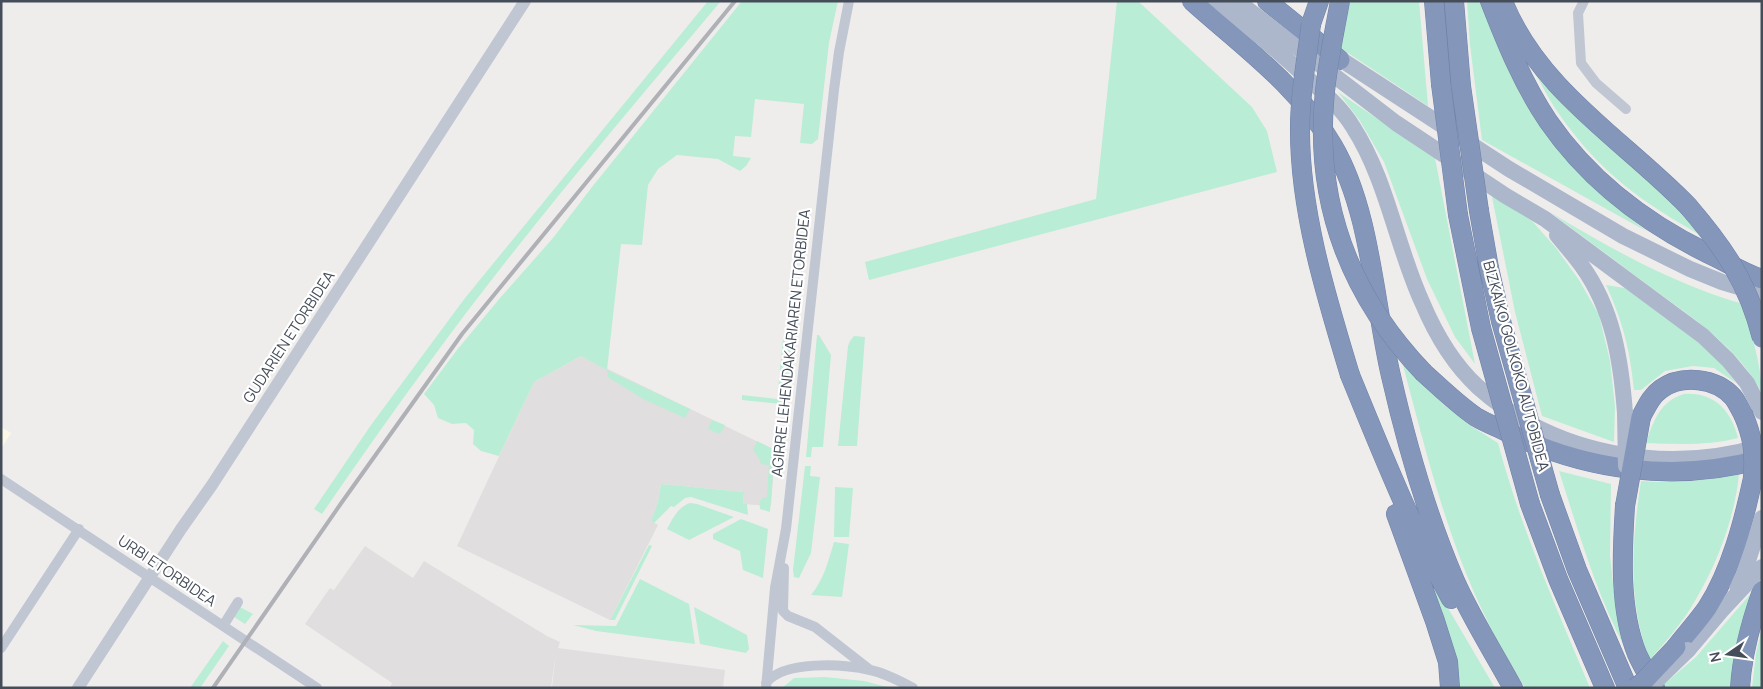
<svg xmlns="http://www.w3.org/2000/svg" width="1763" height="689" font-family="Manrope,sans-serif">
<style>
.commercial{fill:#fbf8e5}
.education{fill:#e0dede}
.green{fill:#baedd5}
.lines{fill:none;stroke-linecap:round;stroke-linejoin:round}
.motorway-casing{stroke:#7082a7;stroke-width:20}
.minor{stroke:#c0c6d2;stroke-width:10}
.tertiary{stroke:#c0c6d2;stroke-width:12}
.primary{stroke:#acb7cb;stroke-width:16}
.motorway{stroke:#8497bb;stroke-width:19}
.rail{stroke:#afb1b7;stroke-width:4}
.motorway-bridge-casing{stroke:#7082a7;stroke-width:20;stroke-linecap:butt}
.primary-bridge{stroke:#acb7cb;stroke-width:16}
.motorway-bridge{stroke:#8497bb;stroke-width:19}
.labels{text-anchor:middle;stroke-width:4.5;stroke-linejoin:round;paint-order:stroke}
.street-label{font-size:15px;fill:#454d59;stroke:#fff}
</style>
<rect width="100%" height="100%" fill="#efedec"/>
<!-- commercial -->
<path class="commercial" d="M 1,427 L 11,433 L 1,449 Z"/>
<!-- education -->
<path class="education" d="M 581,356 L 775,450 L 771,506 L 743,504 L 744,492 L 661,484 L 658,502 L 651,521 L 658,525 L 610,620 L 457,546 L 534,382 Z
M 365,546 L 413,578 L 424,561 L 547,636 L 560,642 L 558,648 L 725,670 L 723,688 L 552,688 L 556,652 L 551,688 L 390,688 L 392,683 L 305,624 L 330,588 L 334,590 Z"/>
<!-- green -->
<path class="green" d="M 708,1 L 721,1 C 621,120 520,238 429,363 C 392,413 357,463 322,514 L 314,509 L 371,425 L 465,298 Z
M 742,1 L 838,1 L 829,43 L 818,139 L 812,144 L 800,143 L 804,104 L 755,99 L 751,137 L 735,136 L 733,156 L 751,158 L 746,166 L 740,171 L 718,159 L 677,155 L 658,169 L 648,185 L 642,245 L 621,244 L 607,370 L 690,409 L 685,418 L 643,399 L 608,377 L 607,370 L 581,356 L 534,382 L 499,456 L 481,451 L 473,444 L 474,430 L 466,423 L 452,424 L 438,418 L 434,405 L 424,394 L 457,350 L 500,298 L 553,238 L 592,187 Z
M 1117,1 L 1138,1 L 1252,107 L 1267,131 L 1277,172 L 869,280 L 865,262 L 1096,199 Z
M 1347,1 L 1419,1 L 1428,106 L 1339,47 Z
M 1467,1 L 1485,1 L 1545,131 L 1585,180 L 1646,231 L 1482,140 L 1470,45 Z
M 1532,68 L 1662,189 L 1706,238 C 1644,204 1600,173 1559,114 C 1549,100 1541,83 1532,68 Z
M 1338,92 L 1435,158 L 1475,364 L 1455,337 L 1427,279 L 1384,162 L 1360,121 Z
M 1491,192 L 1533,222 L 1556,248 L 1579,280 L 1599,315 L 1610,361 L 1615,406 L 1614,442 L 1542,416 L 1515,312 Z
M 1550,212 C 1611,249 1674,284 1743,304 C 1751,333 1761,363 1762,393 C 1738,347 1693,318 1652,288 C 1618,263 1584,237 1550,212 Z
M 1606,285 L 1625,288 L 1698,342 L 1722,365 L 1736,383 L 1714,368 L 1693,366 L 1665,371 L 1641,390 L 1634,390 C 1630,350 1623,322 1606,285 Z
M 817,335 L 819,335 L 831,355 L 823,447 L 812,447 L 811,457 L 806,457 Z
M 854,336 L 865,337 L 857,446 L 838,446 L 848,346 L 850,341 Z
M 783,339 L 794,340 L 787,403 L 781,404 L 742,400 L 742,395 L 777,399 Z
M 1400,354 L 1443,404 L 1471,426 L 1498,443 C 1521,529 1556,607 1590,688 L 1525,688 C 1512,665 1497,642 1486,618 C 1445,535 1424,443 1400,354 Z
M 1684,394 C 1714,392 1731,410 1738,438 C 1708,446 1677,444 1646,443 C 1653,422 1660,401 1684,394 Z
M 712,420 L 725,425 L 720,434 L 708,429 Z
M 757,441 L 775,450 L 770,512 L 760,509 C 759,501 760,498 767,497 L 769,465 L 761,464 L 759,458 L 753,450 Z
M 805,466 L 811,466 L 810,476 L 820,477 L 811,553 L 799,578 L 794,577 L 793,570 Z
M 1559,471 L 1611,484 L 1610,556 L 1614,594 L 1624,646 C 1595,590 1578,530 1559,471 Z
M 1739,474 C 1735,516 1718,562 1696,599 C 1684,621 1666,641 1650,660 C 1627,604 1632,539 1641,481 C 1674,484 1707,480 1739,474 Z
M 661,484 L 744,492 L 743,504 L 747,504 L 748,515 L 691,497 L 685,498 L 674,507 L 671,506 L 654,523 L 651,521 L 658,502 Z
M 835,487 L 853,488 L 849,537 L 834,537 Z
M 690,503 L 697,504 L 734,517 L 689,540 L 667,529 C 673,518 678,507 690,503 Z
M 741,519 L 768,529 L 763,578 L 743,570 L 740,551 L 713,539 L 713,534 Z
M 834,542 L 849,544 L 842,597 L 811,595 C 824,579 828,562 834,542 Z
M 649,545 L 652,546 L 615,620 L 610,620 Z
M 1425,569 L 1495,688 L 1457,688 Z
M 640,579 L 689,604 L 695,644 L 596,631 L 573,625 L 616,626 Z
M 1753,591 L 1733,688 L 1665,688 L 1663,685 L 1696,657 Z
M 240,607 L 253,614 L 245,624 L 234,617 Z
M 694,607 L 747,635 L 749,649 L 746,653 L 700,644 Z
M 1762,627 L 1762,688 L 1752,688 L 1756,654 Z
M 223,641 L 229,646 L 200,688 L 190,688 Z
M 825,677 L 864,681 L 891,688 L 782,688 L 794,678 Z"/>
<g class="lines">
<!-- motorway casing -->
<g class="motorway-casing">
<path id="motorway" d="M 1192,1 C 1242,46 1299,86 1333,146 C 1371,211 1374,303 1391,376 C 1407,446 1427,516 1455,581 C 1472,619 1494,653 1513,688
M 1267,1 L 1340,60
M 1434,1 L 1441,84
M 1454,1 L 1461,86
M 1490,1 C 1506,42 1523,84 1548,121 C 1588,179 1644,222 1707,253 C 1725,261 1743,273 1762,279
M 1504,4 C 1540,91 1625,141 1688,206
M 1311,24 L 1319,1
M 1479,211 L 1489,268 L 1501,321
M 1458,215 L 1481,328
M 1424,373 C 1441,388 1457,404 1476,417 C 1486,423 1497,427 1507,432 C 1586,471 1676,483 1762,459
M 1350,375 C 1381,451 1411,526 1451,599
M 1641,417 C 1647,406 1651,396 1661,389 C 1682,374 1716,378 1733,397 C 1737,402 1740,409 1743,414
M 1550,495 L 1577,570 L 1628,688
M 1530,504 L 1558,579 L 1605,688
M 1625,506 C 1622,553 1619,609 1637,654 C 1642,665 1649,677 1655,688
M 1396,514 L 1435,621 L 1448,662 L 1450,688
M 1676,647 C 1686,634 1698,621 1707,608 C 1731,571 1744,520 1753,478
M 1740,688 C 1742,654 1751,622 1762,591"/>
</g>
<!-- minor -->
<path class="minor" d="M 1584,1 L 1578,13 L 1581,63 L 1596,83 L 1626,109
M 1,479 L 317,688
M 784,568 L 783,611 L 788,616 L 815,627 L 870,670
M 223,626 L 238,602
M 1,648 L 79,529
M 766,683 C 784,660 843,664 870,670 C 885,673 900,681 913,688
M 766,688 L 775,588 L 786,529 L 834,90 L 839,52 L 849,1"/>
<!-- tertiary -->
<path class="tertiary" d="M 78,688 L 181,529 L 212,485 L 525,1"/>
<!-- primary -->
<path class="primary" d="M 1213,1 C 1246,23 1276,49 1305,76 C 1322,91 1341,107 1353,127 C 1387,180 1396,245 1422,302 C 1435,333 1453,364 1478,387 C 1554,455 1665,475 1762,446
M 1237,1 L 1396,123 L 1506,196 L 1545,219 L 1703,336 L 1728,360 L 1747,383 L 1762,412
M 1331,53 L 1509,169 L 1623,236 L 1690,269 L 1722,282 L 1762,294
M 1557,235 C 1565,245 1574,255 1582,266 C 1613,309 1621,360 1625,413
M 1737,586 L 1743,576 L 1762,518
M 1688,650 L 1721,611 L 1762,567"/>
<!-- motorway -->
<use href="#motorway" class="motorway"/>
<!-- rail -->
<path class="rail" d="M 213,688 L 342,502 L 462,334 L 735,1"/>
<!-- motorway-bridge casing -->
<g class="motorway-bridge-casing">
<path id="motorway-bridge" d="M 1340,1 C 1334,35 1326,69 1324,103 C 1316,207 1352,298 1424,373
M 1311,24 C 1307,58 1300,92 1300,126 C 1299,209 1326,296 1350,375
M 1441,84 L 1458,215
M 1461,86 L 1479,211
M 1688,206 C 1725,249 1748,283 1762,338
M 1501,321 L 1550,495
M 1481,328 L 1530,504
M 1743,414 C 1753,437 1755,453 1753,478
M 1625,506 L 1641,417
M 1635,688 L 1643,682 L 1676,647"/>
</g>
<!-- primary-bridge -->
<path class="primary-bridge" d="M 1625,413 L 1626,466
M 1652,685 L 1688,650"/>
<!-- motorway-bridge -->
<use href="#motorway-bridge" class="motorway-bridge"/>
</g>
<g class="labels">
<!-- street labels -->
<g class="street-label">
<text transform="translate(289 337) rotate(-57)" y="5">GUDARIEN ETORBIDEA</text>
<text transform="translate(791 343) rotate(-84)" y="5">AGIRRE LEHENDAKARIAREN ETORBIDEA</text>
<text transform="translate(1516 366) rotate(75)" y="5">BIZKAIKO GOLKOKO AUTOBIDEA</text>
<text transform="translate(167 571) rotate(34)" y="5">URBI ETORBIDEA</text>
</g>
</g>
<!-- border -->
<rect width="1763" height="689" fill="none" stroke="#454d59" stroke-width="5"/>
<!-- north arrow -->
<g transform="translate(1728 654) rotate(257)" stroke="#ffffff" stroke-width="4" paint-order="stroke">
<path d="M0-4L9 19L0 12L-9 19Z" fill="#454d59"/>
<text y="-8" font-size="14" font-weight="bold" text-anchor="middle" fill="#454d59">N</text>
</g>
</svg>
